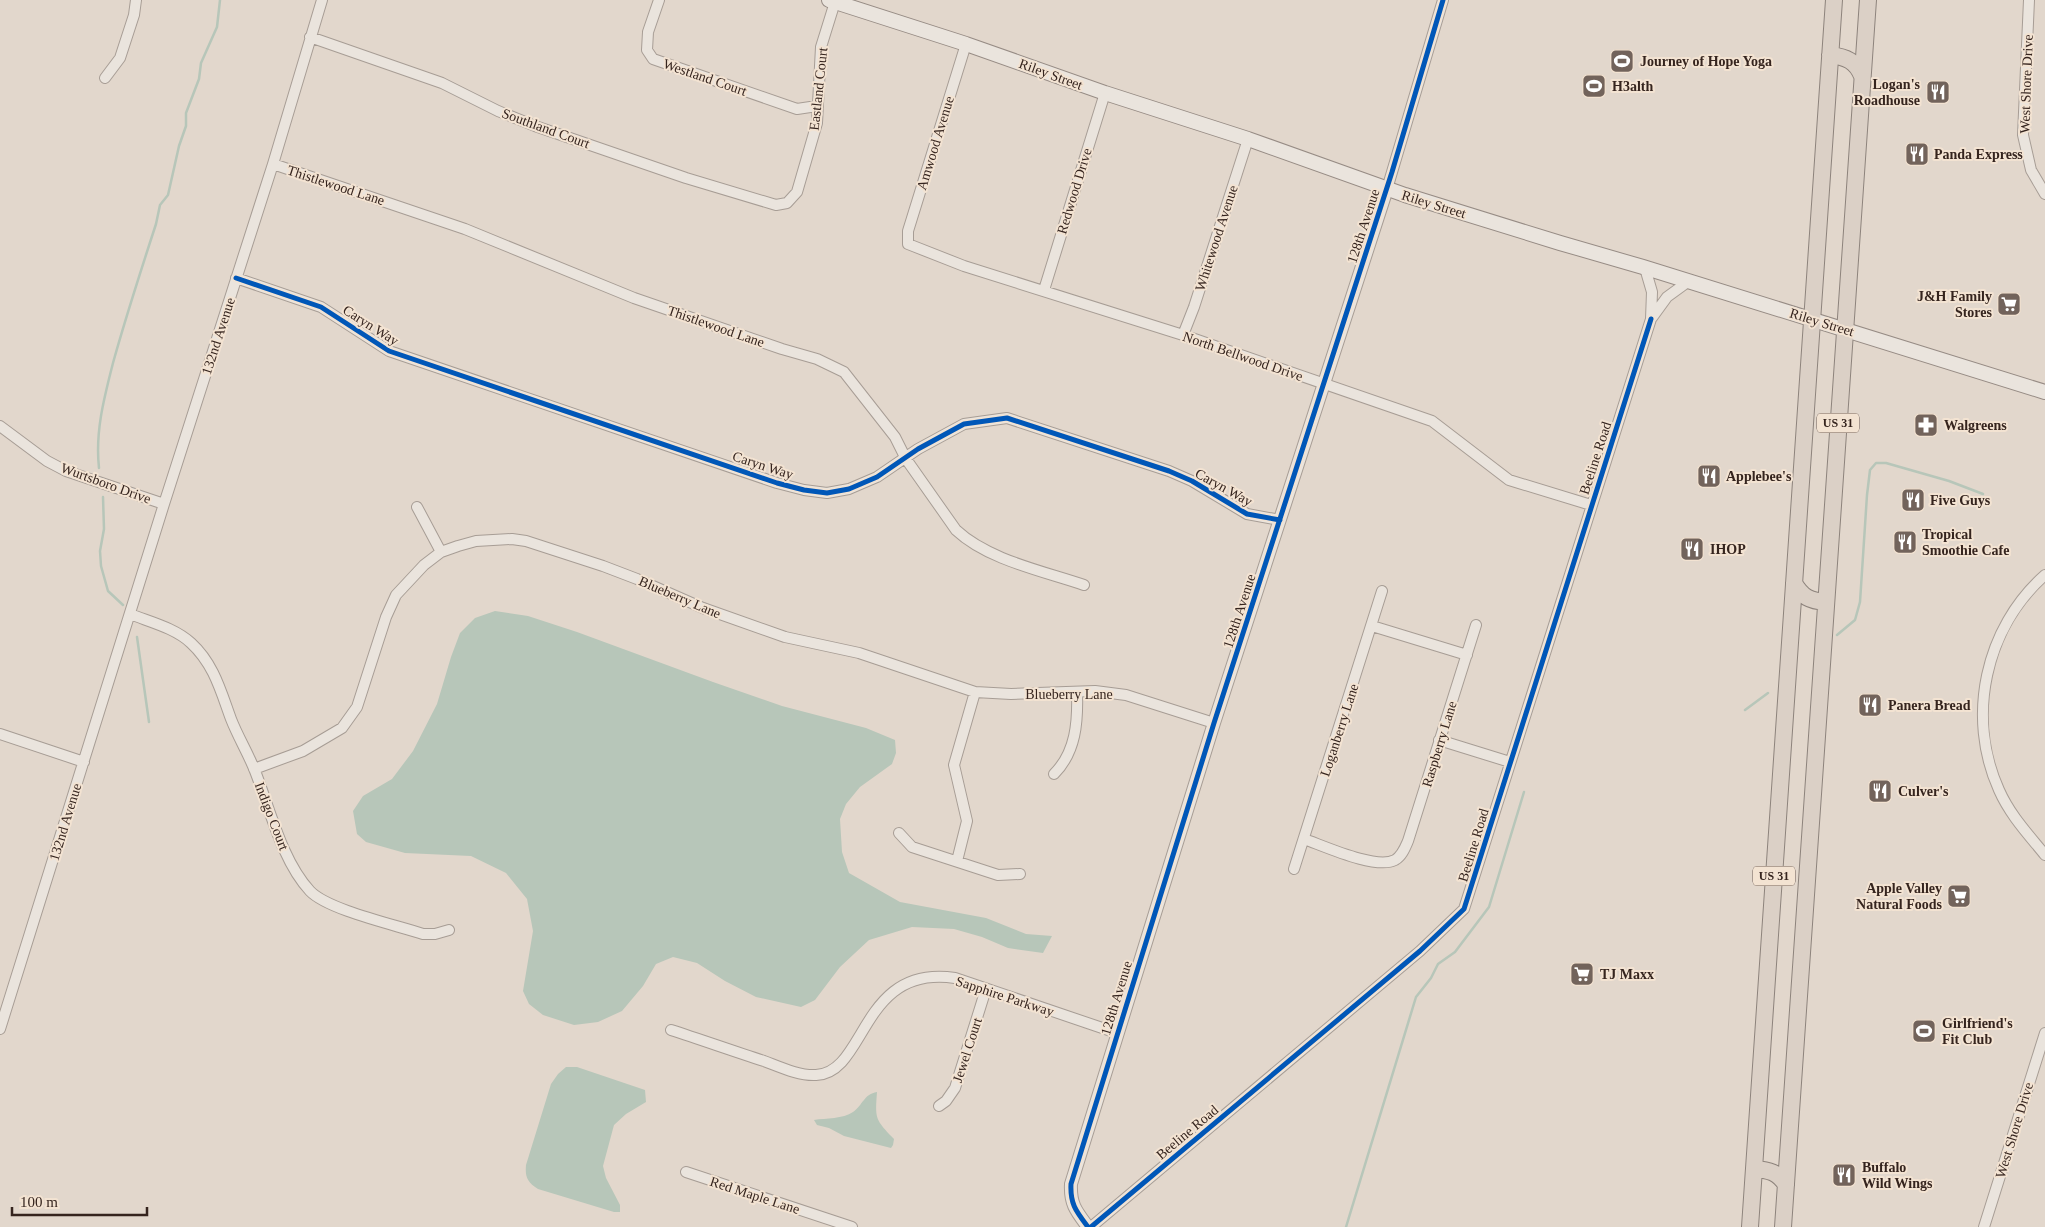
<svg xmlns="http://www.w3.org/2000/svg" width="2045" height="1227" font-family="Georgia,serif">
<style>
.water{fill:#b7c6b9}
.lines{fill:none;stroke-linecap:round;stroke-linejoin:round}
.stream{stroke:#b7c6b9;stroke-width:2.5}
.minor-casing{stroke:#a79d95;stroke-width:12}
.tertiary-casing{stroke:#a79d95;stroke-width:14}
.secondary-casing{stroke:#978c85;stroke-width:16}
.trunk-casing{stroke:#8d837c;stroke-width:18}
.minor{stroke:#eae4dd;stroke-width:10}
.tertiary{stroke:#eae4dd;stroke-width:12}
.secondary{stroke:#eae4dd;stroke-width:14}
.trunk{stroke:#dbd0c6;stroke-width:16}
.cycleway-casing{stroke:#f3e3d2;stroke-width:8}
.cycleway{stroke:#0057b8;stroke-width:5}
.labels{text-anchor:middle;stroke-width:4;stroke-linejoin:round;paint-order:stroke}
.shield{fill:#f3e3d2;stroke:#6e5d54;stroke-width:1}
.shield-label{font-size:12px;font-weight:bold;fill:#35241e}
.poi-label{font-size:14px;font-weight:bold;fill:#35241e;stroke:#f3e3d2;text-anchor:start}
.street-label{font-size:14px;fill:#35241e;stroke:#f3e3d2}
</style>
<rect width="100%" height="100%" fill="#e2d7cc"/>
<!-- water -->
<path class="water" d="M 495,611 L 528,616 L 577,632 L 713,682 L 782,706 L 866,728 L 895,740 L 896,753 L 892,764 L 860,787 L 846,804 L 840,819 L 842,852 L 849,873 L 900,902 L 986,918 L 1026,934 L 1052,936 L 1043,953 L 1008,948 L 982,937 L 954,929 L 912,927 L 869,940 L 840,967 L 815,1000 L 801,1007 L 756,997 L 725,981 L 697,963 L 673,957 L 656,964 L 643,986 L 622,1011 L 598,1022 L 574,1025 L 543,1015 L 529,1004 L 523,991 L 533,931 L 527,899 L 506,873 L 471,856 L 405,853 L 366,842 L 357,834 L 353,811 L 363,796 L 392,779 L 413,751 L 437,704 L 451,657 L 460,633 L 475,618 Z
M 566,1067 L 577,1067 L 645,1090 L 646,1102 L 626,1114 L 614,1125 L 603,1166 L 606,1178 L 620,1205 L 620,1212 L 614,1212 L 538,1189 C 527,1182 525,1177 526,1165 L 551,1084 L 558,1074 Z
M 877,1092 C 875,1119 875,1119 894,1139 L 893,1145 L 891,1148 L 844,1136 L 829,1128 L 817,1125 L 814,1120 C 826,1118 843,1119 853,1112 C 863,1105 864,1094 877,1092 Z"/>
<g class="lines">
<!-- stream -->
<path class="stream" d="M 99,468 C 95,432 104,398 113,363 C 126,316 141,270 156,224 L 160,205 L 168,195 L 179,146 L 186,126 L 186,113 L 199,79 L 201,63 L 217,27 L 220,0
M 103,497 L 104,529 L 100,551 L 101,566 L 108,591 L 123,605
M 1837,635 L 1855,620 L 1860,602 L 1867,495 L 1870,470 L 1876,463 L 1886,463 L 1949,481 L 1983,494
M 137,637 L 149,722
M 1745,710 L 1768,693
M 1346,1227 L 1416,997 L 1431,978 L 1438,964 L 1455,952 L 1489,907 L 1524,792"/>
<!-- minor casing -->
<g class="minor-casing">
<path id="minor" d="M 659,0 L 648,32 L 647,50 L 653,59 L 797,109 L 817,106
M 2029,0 L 2023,135 L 2031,170 L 2045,194
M 310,37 L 442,83 L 498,111 L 535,126 L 686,178 L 776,205 L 787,203 L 797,192 L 817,123 L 821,47 L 835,2
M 966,44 L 908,231 L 908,244 L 964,266 L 1183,335 L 1432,421 L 1509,480 L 1591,505
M 105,78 L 120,58 L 134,15 L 136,0
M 273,164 L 465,229 L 634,298 L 782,349 L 817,359 L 844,372 L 895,437 L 906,459 L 956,530 C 988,560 1043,571 1084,585
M 1387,189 L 1443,0
M 1645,268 L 1652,292 L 1651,319 L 1667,297 L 1689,281
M 236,278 L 321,307 L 389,351 L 777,483 L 804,490 L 827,493 L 849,489 L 877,477 L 918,449 L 964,424 L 1007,418 L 1169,471 L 1192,481 L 1247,514 L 1280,520
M 1044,290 L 1105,93
M 1183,335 L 1194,307 L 1248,139
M 0,426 L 47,461 L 66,471 L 164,504
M 417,507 L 441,552
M 2045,575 C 1985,628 1966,717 1999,790 C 2010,815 2028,834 2045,855
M 130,614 C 150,622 175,628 191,643 C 214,664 221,692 231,719 C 238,737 248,753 255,771 C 270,809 282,861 310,891 C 328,910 396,925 423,934 L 435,934 L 449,930
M 1372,626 L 1467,655
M 0,734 L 84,762
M 1439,740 L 1510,762
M 254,769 L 303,751 L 342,728 L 357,707 L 386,617 L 396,595 L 424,565 L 441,552 L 458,546 L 476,541 L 512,539 L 526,541 L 603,566 L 637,579 L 703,608 L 785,637 L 859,653 L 975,692 L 1011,694 L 1095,691 L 1126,695 L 1214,723
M 1054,774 C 1076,752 1078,722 1077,692
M 899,833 L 912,847 L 998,875 L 1020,874
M 1304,839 C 1324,846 1376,870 1395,860 C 1402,856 1405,848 1408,841 L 1476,625
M 957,861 L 967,821 L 954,765 L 975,692
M 1294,869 L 1382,591
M 0,1029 L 164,504 L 273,164 L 322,0
M 671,1030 C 702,1040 733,1051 764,1061 C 780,1067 799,1076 816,1075 C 867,1073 860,964 955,978 L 1117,1033
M 939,1106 L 946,1101 L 955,1088 L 986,989
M 686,1172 L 852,1227
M 1091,1227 L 1420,951 L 1464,909 L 1651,319
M 1984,1227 L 2045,1033"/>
</g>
<!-- tertiary casing -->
<g class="tertiary-casing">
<path id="tertiary" d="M 1088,1227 C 1076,1211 1070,1204 1071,1184 L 1214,723 L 1387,189"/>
</g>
<!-- secondary casing -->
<g class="secondary-casing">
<path id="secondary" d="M 829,0 L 966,44 L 1105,93 L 1248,139 L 1405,195 L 1560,243 L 1643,267 L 2045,392"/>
</g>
<!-- trunk casing -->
<g class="trunk-casing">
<path id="trunk" d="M 1830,55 C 1846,57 1856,61 1862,76
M 1794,583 C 1802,597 1810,601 1826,602
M 1754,1169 C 1769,1170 1778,1172 1786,1185
M 1750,1227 L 1834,0
M 1783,1227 L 1868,0"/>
</g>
<!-- minor -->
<use href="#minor" class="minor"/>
<!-- tertiary -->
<use href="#tertiary" class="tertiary"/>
<!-- secondary -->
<use href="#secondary" class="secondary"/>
<!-- trunk -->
<use href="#trunk" class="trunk"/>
<!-- cycleway casing -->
<g class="cycleway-casing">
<path id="cycleway" d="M 236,278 L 321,307 L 389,351 L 777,483 L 804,490 L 827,493 L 849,489 L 877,477 L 918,449 L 964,424 L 1007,418 L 1169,471 L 1192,481 L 1247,514 L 1280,520
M 1088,1227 C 1076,1211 1070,1204 1071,1184 L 1214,723 L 1392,172 L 1443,0
M 1091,1227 L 1420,951 L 1464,909 L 1651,319"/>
</g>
<!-- cycleway -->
<use href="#cycleway" class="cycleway"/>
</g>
<!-- icons -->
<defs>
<g id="stadium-square" transform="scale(1.25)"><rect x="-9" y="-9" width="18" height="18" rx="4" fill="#72635b" stroke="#f3e3d2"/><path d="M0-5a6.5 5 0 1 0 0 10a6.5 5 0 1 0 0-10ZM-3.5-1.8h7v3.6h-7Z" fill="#fff"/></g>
<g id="restaurant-square" transform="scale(1.25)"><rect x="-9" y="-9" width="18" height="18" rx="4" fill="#72635b" stroke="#f3e3d2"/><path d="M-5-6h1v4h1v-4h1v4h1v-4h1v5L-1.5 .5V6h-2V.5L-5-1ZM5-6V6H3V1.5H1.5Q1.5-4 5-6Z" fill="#fff"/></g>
<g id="supermarket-square" transform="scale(1.25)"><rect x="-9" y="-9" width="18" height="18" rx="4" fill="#72635b" stroke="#f3e3d2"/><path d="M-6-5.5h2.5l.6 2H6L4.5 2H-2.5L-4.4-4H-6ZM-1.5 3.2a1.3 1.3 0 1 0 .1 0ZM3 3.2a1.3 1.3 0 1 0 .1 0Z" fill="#fff"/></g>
<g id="pharmacy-square" transform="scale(1.25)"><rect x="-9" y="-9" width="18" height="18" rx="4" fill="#72635b" stroke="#f3e3d2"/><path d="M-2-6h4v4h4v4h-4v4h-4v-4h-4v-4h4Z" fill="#fff"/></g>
</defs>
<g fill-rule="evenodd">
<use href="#stadium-square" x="1622" y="61"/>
<use href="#stadium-square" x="1594" y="86"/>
<use href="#restaurant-square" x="1938" y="92"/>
<use href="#restaurant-square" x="1917" y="154"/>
<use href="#supermarket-square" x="2009" y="304"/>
<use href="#pharmacy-square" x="1926" y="425"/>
<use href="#restaurant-square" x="1709" y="476"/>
<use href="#restaurant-square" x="1913" y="500"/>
<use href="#restaurant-square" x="1905" y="542"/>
<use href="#restaurant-square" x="1692" y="549"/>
<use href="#restaurant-square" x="1870" y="705"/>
<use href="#restaurant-square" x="1880" y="791"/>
<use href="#supermarket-square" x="1959" y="896"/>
<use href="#supermarket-square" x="1582" y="974"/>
<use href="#stadium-square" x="1924" y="1031"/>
<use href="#restaurant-square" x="1844" y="1175"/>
</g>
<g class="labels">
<!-- shield labels -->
<g class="shield">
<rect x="1817" y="413.5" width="42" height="19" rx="4"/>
<rect x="1753" y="866.5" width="42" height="19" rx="4"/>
</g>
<g class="shield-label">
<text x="1838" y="427">US 31</text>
<text x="1774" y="880">US 31</text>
</g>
<!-- poi labels -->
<g class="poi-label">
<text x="1640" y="66">Journey of Hope Yoga</text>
<text x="1920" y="89" text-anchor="end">Logan's<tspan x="1920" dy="16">Roadhouse</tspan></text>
<text x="1612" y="91">H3alth</text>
<text x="1934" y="159">Panda Express</text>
<text x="1992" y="301" text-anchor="end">J&amp;H Family<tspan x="1992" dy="16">Stores</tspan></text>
<text x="1944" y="430">Walgreens</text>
<text x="1726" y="481">Applebee's</text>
<text x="1930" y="505">Five Guys</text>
<text x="1922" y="539">Tropical<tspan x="1922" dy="16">Smoothie Cafe</tspan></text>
<text x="1710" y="554">IHOP</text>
<text x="1888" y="710">Panera Bread</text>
<text x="1898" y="796">Culver's</text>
<text x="1942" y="893" text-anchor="end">Apple Valley<tspan x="1942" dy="16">Natural Foods</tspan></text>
<text x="1600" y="979">TJ Maxx</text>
<text x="1942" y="1028">Girlfriend's<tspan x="1942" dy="16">Fit Club</tspan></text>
<text x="1862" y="1172">Buffalo<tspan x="1862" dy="16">Wild Wings</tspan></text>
</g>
<!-- street labels -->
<g class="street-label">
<text transform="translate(1051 74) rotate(20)" y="5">Riley Street</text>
<text transform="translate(705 77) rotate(19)" y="5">Westland Court</text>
<text transform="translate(2026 84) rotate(-88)" y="5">West Shore Drive</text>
<text transform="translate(818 89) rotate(-84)" y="5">Eastland Court</text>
<text transform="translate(546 128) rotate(20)" y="5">Southland Court</text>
<text transform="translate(935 143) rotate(-73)" y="5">Amwood Avenue</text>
<text transform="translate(336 185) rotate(18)" y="5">Thistlewood Lane</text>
<text transform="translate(1074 191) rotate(-73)" y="5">Redwood Drive</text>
<text transform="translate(1434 204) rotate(17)" y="5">Riley Street</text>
<text transform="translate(1363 226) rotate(-72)" y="5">128th Avenue</text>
<text transform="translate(1216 238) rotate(-72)" y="5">Whitewood Avenue</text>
<text transform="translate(1822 322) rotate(17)" y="5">Riley Street</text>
<text transform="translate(371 325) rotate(32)" y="5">Caryn Way</text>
<text transform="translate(716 326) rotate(19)" y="5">Thistlewood Lane</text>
<text transform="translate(218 336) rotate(-72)" y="5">132nd Avenue</text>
<text transform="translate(1243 356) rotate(19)" y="5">North Bellwood Drive</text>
<text transform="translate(1595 458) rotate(-72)" y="5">Beeline Road</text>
<text transform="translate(763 465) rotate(18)" y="5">Caryn Way</text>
<text transform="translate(106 483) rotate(20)" y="5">Wurtsboro Drive</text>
<text transform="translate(1224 487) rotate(29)" y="5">Caryn Way</text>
<text transform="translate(680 597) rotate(23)" y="5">Blueberry Lane</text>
<text transform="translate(1239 611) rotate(-72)" y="5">128th Avenue</text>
<text x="1069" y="699">Blueberry Lane</text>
<text transform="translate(1339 730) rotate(-72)" y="5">Loganberry Lane</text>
<text transform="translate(1439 744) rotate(-73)" y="5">Raspberry Lane</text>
<text transform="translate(272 816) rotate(69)" y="5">Indigo Court</text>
<text transform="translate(65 822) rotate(-73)" y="5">132nd Avenue</text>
<text transform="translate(1473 845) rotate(-73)" y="5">Beeline Road</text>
<text transform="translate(1005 996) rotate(18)" y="5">Sapphire Parkway</text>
<text transform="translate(1116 998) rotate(-73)" y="5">128th Avenue</text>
<text transform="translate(967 1050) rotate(-72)" y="5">Jewel Court</text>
<text transform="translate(2014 1130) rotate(-73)" y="5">West Shore Drive</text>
<text transform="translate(1187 1132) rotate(-40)" y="5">Beeline Road</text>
<text transform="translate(755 1195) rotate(18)" y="5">Red Maple Lane</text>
</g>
</g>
<!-- scale -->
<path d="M12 1207v8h135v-8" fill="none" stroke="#35241e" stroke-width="2.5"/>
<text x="20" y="1207" font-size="15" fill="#35241e" stroke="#f3e3d2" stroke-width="4" paint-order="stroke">100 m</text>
</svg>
